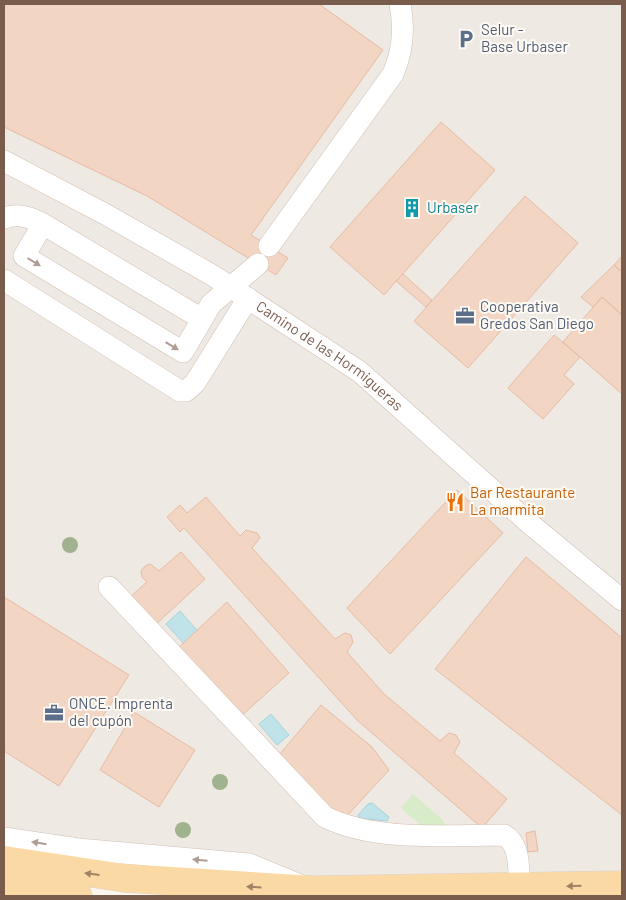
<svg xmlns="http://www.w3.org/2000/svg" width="626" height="900" font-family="Barlow,sans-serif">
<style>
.industrial{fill:#efe9e4}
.green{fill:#d8ecc9}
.water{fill:#bfe3e8;stroke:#a5d3da}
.building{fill:#f3d5c3;stroke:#e6bba3}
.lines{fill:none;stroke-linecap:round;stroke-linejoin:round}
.minor-casing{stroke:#d1beb0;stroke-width:22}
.major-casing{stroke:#dad1cd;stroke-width:29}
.minor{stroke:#fff;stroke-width:21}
.major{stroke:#fbd9a5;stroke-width:28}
.tree{fill:#a0b28e}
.oneway{fill:#af9d94}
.oneway2{fill:#a18267}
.labels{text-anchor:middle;stroke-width:4;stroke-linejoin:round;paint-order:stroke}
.service-label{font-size:15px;fill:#4e5e75;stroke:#fffaf3;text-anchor:start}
.culture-label{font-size:15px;fill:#0d838f;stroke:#fffaf3;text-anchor:start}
.street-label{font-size:15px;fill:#7a5c4d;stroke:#fffaf3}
.food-label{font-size:15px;fill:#c56008;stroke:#fffaf3;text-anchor:start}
</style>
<rect width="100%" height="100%" fill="#fdf6ec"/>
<!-- industrial -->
<path class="industrial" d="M 4,4 L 622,4 L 622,885 L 314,890 L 133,870 L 4,847 Z"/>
<!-- green -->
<path class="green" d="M 413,794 L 444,821 L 445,827 L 424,828 L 401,808 Z"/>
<!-- water -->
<path class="water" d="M 180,611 L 201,635 L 187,647 L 166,624 Z
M 271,714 L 289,735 L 277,745 L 259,724 Z
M 372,803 L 389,817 L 387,821 L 359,818 L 358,815 L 368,804 Z"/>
<!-- building -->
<path class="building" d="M 4,4 L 319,4 L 383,50 L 251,235 L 288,258 L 276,275 L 147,196 L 4,127 Z
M 441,122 L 495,170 L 384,295 L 330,247 Z
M 525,196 L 578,243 L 468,368 L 414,321 Z
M 622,256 L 622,272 L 614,265 Z
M 614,265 L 622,272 L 622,315 L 602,297 L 593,307 L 581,297 Z
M 403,274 L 432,300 L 426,307 L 396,281 Z
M 602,297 L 622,315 L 622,394 L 563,342 Z
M 554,335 L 580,357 L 564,375 L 574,384 L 543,419 L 508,388 Z
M 457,490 L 503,533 L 390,654 L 347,608 Z
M 206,497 L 240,536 L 246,530 L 257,533 L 260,538 L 252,548 L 335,639 L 345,633 L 351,635 L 353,642 L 347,652 L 383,693 L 440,741 L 449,733 L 456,735 L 460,742 L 454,753 L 507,799 L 482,828 L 357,720 L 184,528 L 180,532 L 167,517 L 180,505 L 187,513 Z
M 181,552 L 205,579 L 154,626 L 129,598 L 147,582 L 142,577 L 141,571 L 145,566 L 150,564 L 159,571 Z
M 526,557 L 622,638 L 622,815 L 435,669 Z
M 4,597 L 129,675 L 59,786 L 4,751 Z
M 227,602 L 289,673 L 239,718 L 176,650 Z
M 321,705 L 372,747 L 389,770 L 344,819 L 275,760 Z
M 134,712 L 195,750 L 159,807 L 100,770 Z
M 535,831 L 538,851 L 528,852 L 526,833 Z"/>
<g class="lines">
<!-- minor casing -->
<g class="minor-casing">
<g id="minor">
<path id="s1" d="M 4,161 L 105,214 L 212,275 L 360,372 L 529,523 L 622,600"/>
<path d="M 4,218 C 18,213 30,217 43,224 L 202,319"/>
<path d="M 43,224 L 24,256 L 183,352 L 211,304 L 258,264"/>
<path d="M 269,246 L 393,74 C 403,51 405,29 400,4"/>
<path d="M 4,280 L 180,391 L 186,391 L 195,383 L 248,298"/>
<path d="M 109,587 L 325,817 C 376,842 448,835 504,835 C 521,844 518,869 520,887"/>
<path d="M 4,838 L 78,849 L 249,864 L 300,885"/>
</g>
</g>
<!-- major casing -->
<g class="major-casing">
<path id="major" d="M 4,860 L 124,878 L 314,890 L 622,885
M 4,885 L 78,896"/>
</g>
<!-- minor -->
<use href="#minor" class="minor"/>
<!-- major -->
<use href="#major" class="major"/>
</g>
<!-- trees -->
<g class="tree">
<circle cx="70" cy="545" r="8"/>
<circle cx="220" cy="782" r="8"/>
<circle cx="183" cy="830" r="8"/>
</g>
<!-- one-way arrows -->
<defs><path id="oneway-solid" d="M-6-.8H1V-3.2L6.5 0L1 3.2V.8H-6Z" transform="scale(1.25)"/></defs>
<g class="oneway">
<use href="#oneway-solid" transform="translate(34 262) rotate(31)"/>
<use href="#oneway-solid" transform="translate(172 346) rotate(31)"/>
<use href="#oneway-solid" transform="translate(39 843) rotate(-171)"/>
<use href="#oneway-solid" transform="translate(200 860) rotate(-175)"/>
</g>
<g class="oneway2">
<use href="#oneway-solid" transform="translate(92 874) rotate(-173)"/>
<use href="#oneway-solid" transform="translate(574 886) rotate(179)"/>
<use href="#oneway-solid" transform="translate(254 887) rotate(-177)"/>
</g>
<!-- icons -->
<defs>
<g id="parking-bare" transform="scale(1.5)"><path d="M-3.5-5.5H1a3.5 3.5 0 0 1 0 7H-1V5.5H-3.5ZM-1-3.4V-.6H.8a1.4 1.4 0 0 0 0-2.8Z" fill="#5c6f8a" stroke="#fffaf3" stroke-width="2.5" paint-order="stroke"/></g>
<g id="building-bare" transform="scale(1.5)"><path d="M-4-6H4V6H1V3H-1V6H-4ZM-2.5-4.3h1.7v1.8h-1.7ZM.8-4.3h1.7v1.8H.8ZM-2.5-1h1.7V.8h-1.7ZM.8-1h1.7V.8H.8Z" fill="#0f9aa8" stroke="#fffaf3" stroke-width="2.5" paint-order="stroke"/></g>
<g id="office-bare" transform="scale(1.5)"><path d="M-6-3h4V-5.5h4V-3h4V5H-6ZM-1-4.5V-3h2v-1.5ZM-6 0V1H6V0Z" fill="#5c6f8a" stroke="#fffaf3" stroke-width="2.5" paint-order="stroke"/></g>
<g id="restaurant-bare" transform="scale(1.5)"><path d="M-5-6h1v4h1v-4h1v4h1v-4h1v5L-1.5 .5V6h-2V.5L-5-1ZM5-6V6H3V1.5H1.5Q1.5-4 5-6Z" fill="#e8710a" stroke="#fffaf3" stroke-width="2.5" paint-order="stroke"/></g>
</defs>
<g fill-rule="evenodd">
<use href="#parking-bare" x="466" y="39"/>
<use href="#building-bare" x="412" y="208"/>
<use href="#office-bare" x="465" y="316"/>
<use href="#restaurant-bare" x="455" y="502"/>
<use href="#office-bare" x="54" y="713"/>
</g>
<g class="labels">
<!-- service labels -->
<g class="service-label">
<text x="481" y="35">Selur -<tspan x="481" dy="17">Base Urbaser</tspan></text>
<text x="480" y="312">Cooperativa<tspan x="480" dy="17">Gredos San Diego</tspan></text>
<text x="69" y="709">ONCE. Imprenta<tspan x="69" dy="17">del cupón</tspan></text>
</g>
<!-- culture labels -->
<g class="culture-label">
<text x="427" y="213">Urbaser</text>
</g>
<!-- street labels -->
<g class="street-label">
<text dy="5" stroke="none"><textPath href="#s1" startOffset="380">Camino de las Hormigueras</textPath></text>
</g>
<!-- food labels -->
<g class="food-label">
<text x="470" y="498">Bar Restaurante<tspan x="470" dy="17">La marmita</tspan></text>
</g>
</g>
<!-- border -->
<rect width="626" height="900" fill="none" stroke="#7a5c4d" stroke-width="10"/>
</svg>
